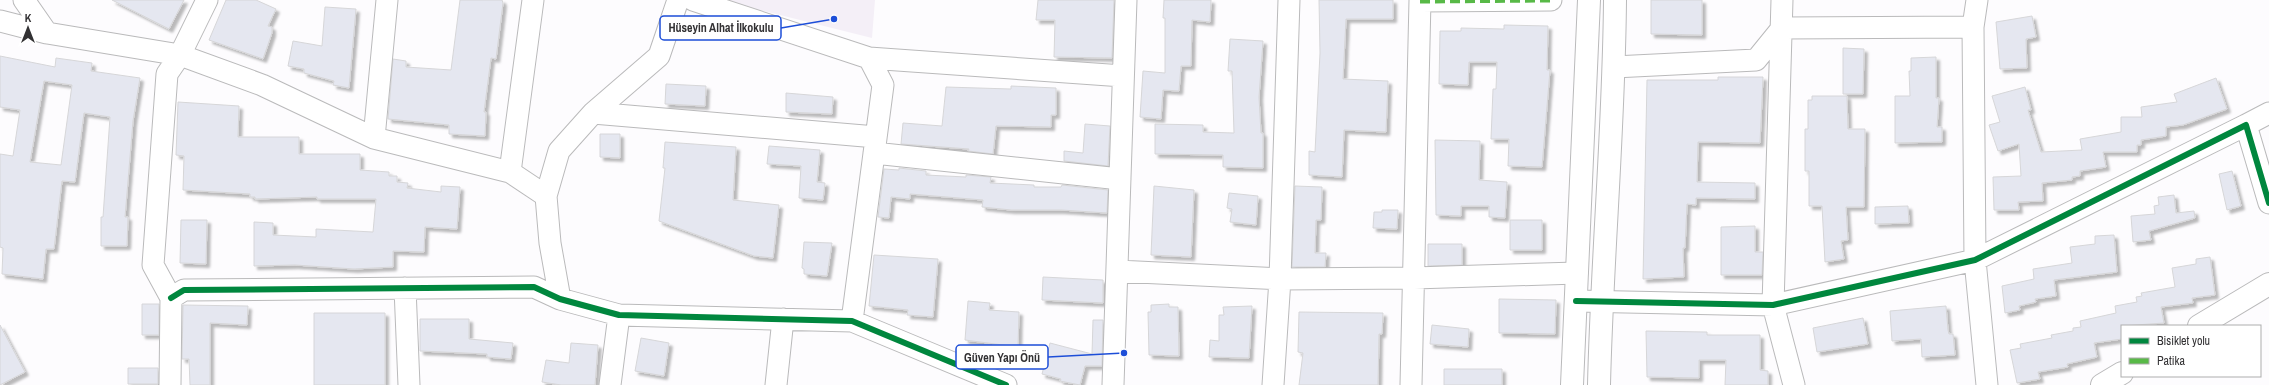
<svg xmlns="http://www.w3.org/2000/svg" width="2269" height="385" font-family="'Archivo Narrow',sans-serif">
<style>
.built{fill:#f4eff7}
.building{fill:#e5e7f0;stroke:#d6d6d8;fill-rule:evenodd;filter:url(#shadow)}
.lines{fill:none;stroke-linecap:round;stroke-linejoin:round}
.minor-casing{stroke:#bababb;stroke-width:23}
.tertiary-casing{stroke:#bababb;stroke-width:24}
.minor{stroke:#fff;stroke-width:21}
.tertiary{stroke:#fff;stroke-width:22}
.quiet{stroke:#58b947;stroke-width:5;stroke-dasharray:10 5;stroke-linecap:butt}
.cycleway-casing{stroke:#fff;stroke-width:8}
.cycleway{stroke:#00873e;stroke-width:6}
.leader{fill:none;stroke:#1d4ed8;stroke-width:1.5}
.callout-dot{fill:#1d4ed8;stroke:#fff;stroke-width:1.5}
.callout{fill:#fff;stroke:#1d4ed8;stroke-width:1.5}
.callout-label{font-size:12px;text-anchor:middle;font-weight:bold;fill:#323133}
</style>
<defs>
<filter id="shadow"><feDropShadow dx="3.5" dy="3.5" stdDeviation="1" flood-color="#0004"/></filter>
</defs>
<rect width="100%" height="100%" fill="#fdfcfe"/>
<!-- built -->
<path class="built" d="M 720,0 L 875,0 L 872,38 Z"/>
<!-- building -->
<path class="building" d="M 112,0 L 184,0 L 169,29 Z
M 226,0 L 256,0 L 276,9 L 268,26 L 272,27 L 272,33 L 263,59 L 209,40 Z
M 460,0 L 502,0 L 503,3 L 496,59 L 491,58 L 484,112 L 486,112 L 485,136 L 449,134 L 449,125 L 388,119 L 393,59 L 406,61 L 406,67 L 451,70 Z
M 1038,0 L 1114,0 L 1112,58 L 1054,57 L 1055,20 L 1036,20 Z
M 1164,0 L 1211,0 L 1210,22 L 1192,20 L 1191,66 L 1181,66 L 1179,91 L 1163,90 L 1161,119 L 1140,117 L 1143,71 L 1165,73 L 1165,18 L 1163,18 Z
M 1319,0 L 1393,0 L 1393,19 L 1346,19 L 1343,79 L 1388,81 L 1386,132 L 1344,130 L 1342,177 L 1309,175 L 1309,151 L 1315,152 L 1320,53 Z
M 1651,0 L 1702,0 L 1702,35 L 1651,34 Z
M 325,7 L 356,9 L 349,88 L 333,85 L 334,81 L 304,73 L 304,69 L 288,66 L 293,41 L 322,46 Z
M 2032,16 L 2036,37 L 2026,39 L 2027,68 L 2000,69 L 1996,22 Z
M 1504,25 L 1548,26 L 1547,70 L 1550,70 L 1542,167 L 1508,166 L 1509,139 L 1491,139 L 1493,89 L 1496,89 L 1497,62 L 1469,62 L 1468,85 L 1439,84 L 1440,31 L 1461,31 L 1461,28 L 1504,29 Z
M 1230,39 L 1263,41 L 1259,97 L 1261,133 L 1263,133 L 1263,168 L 1223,167 L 1223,155 L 1155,154 L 1155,124 L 1203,125 L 1203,132 L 1234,133 L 1232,71 L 1228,71 Z
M 1843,48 L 1864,49 L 1863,94 L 1843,94 Z
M 0,56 L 55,67 L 56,58 L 92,63 L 91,71 L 140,78 L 133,121 L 125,217 L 128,217 L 127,246 L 101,246 L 101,217 L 103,217 L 110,117 L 84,113 L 75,182 L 62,181 L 54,249 L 46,249 L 43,279 L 2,274 L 3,248 L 0,247 L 0,154 L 13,156 L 20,110 L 0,107 ZM 44,81 L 72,85 L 61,165 L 30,162 Z
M 1936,57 L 1936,98 L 1939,98 L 1937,127 L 1942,127 L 1942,142 L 1895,143 L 1895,96 L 1910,96 L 1909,71 L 1911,71 L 1911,58 Z
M 1718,77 L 1763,77 L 1760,143 L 1698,142 L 1697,182 L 1755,183 L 1755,199 L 1696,198 L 1696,205 L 1687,204 L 1685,248 L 1683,248 L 1684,277 L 1643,279 L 1647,80 L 1718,80 Z
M 2216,78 L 2227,109 L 2183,125 L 2166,127 L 2166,136 L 2141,140 L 2141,145 L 2137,145 L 2137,152 L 2103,152 L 2106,167 L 2080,171 L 2080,176 L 2072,177 L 2072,180 L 2042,183 L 2043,201 L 2018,202 L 2019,210 L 1994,210 L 1993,177 L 2021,176 L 2019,144 L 1998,151 L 1989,125 L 2000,122 L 1992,96 L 2025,87 L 2031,110 L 2028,110 L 2041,152 L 2082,150 L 2080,139 L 2121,132 L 2121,117 L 2142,117 L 2141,107 L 2177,102 L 2174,94 Z
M 666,84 L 706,86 L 705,106 L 665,104 Z
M 1011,86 L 1056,88 L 1056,115 L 1051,115 L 1051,127 L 996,126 L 993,154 L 968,151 L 969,149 L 901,144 L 903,123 L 942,126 L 946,87 L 1011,89 Z
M 786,93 L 833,97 L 832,114 L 786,112 Z
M 1812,96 L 1847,96 L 1848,129 L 1865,129 L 1864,207 L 1846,207 L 1848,240 L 1841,241 L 1844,259 L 1825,262 L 1822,206 L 1809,206 L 1809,171 L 1805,171 L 1805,129 L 1808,129 L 1808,100 L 1812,100 Z
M 178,102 L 239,106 L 238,137 L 299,137 L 299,154 L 360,154 L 360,170 L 389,172 L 389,176 L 397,176 L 397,182 L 408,183 L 407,188 L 441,192 L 441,186 L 460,187 L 457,229 L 425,227 L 424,252 L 393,251 L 393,267 L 354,269 L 295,265 L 254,266 L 254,222 L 273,223 L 273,235 L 316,237 L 316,229 L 373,232 L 376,199 L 317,199 L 317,197 L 255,199 L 255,197 L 250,197 L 250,194 L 183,190 L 184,156 L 176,155 Z
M 1085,124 L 1110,126 L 1108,166 L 1064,161 L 1064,151 L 1083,153 Z
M 600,134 L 620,134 L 620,158 L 600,157 Z
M 1435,140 L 1480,141 L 1479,180 L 1507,182 L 1505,218 L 1489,217 L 1489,206 L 1461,206 L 1461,216 L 1436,215 Z
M 665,142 L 736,147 L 733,200 L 779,205 L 773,258 L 754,256 L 659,221 L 665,168 L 663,168 Z
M 769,146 L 820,150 L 817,182 L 825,183 L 823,200 L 799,198 L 801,166 L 767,164 Z
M 899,168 L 926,171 L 926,175 L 966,177 L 966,175 L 991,177 L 990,183 L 1034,185 L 1034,187 L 1061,187 L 1062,185 L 1108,190 L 1107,213 L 1061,210 L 1011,210 L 982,207 L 983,200 L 910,194 L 910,199 L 891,197 L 889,218 L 878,217 L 884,169 L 899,170 Z
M 2232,171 L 2241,206 L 2227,210 L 2219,174 Z
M 1154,186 L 1194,190 L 1191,257 L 1151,255 Z
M 1295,186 L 1322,187 L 1321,220 L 1316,220 L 1315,253 L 1326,253 L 1325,267 L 1292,267 Z
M 1229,193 L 1258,196 L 1256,225 L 1230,222 L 1232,209 L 1227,208 Z
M 2174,195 L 2176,213 L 2194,211 L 2195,218 L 2149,231 L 2151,240 L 2133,242 L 2131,216 L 2155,214 L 2154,206 L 2159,205 L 2158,197 Z
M 1908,206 L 1909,223 L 1875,224 L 1875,207 Z
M 1382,210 L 1398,210 L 1397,229 L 1373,228 L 1374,212 L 1382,212 Z
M 181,220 L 207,220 L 206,264 L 180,263 Z
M 1510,220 L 1542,220 L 1542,250 L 1510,250 Z
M 1755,226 L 1755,252 L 1763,252 L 1762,275 L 1721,275 L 1721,227 Z
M 2114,235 L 2117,272 L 2054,280 L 2056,296 L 2035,299 L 2036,302 L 2019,306 L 2020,310 L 2005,313 L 2002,286 L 2034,279 L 2033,269 L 2072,263 L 2070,247 L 2095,244 L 2095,236 Z
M 804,242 L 832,243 L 827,276 L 804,274 L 804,269 L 802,268 Z
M 1428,244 L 1462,244 L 1462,265 L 1428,266 Z
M 874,255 L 938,259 L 933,317 L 907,315 L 908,310 L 869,306 Z
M 2210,257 L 2215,295 L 2192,298 L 2193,303 L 2161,307 L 2164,323 L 2122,326 L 2122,339 L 2094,343 L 2097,357 L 2067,364 L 2068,367 L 2038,372 L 2040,379 L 2017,383 L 2010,350 L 2021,348 L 2020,344 L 2052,338 L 2051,335 L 2073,331 L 2073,328 L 2081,327 L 2080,321 L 2116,313 L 2115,306 L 2137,302 L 2136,297 L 2142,296 L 2141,293 L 2175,287 L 2172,268 L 2196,264 L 2196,259 Z
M 1043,277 L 1103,280 L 1103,303 L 1042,300 Z
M 1499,299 L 1556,300 L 1555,334 L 1499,333 Z
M 968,301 L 990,303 L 989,310 L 1019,312 L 1018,347 L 965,340 Z
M 142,304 L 159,304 L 159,335 L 142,335 Z
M 1169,304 L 1169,307 L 1178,307 L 1179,356 L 1149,355 L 1148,312 L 1151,312 L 1151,305 Z
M 183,305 L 248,306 L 247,325 L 210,323 L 210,385 L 190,385 L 189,359 L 182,359 Z
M 1252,306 L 1249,358 L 1209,357 L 1210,340 L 1219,341 L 1219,315 L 1224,315 L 1223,307 Z
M 1946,306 L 1948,330 L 1949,334 L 1953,334 L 1955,355 L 1922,357 L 1921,339 L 1892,341 L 1890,311 Z
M 1299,312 L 1383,313 L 1382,334 L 1379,334 L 1378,385 L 1299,385 L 1303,353 L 1298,352 Z
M 314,313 L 385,313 L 385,385 L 314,385 Z
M 1863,318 L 1868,344 L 1817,352 L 1813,328 Z
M 420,319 L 469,319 L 469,339 L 513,343 L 511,359 L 487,357 L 487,354 L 420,351 Z
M 1093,320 L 1103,320 L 1102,366 L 1085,366 L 1080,385 L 1060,381 L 1061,379 L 1042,374 L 1050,343 L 1092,354 Z
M 0,325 L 25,372 L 0,385 Z
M 1432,325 L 1469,329 L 1468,347 L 1430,344 Z
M 1646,331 L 1707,332 L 1707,335 L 1760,335 L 1760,370 L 1768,371 L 1768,385 L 1725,385 L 1726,360 L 1699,360 L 1699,378 L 1647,377 Z
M 641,338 L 669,343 L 664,376 L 635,371 Z
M 571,343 L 598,345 L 595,385 L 561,385 L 542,382 L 546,360 L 569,363 Z
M 128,368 L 158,368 L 158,384 L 128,384 Z
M 1444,369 L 1502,369 L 1502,385 L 1444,385 Z"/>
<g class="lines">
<!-- minor casing -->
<g class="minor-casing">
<path id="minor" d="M 24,0 L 47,33
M 693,0 L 869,58 L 883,85 L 852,321
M 1782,0 L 1773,305 L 1794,385
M 1977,0 L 1973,27 L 1975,260 L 1987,385
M 1420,1 L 1551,0
M 0,21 L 47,33 L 180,55 L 262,85 L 374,138 L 510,172 L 546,196
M 869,58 L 1123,76
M 1614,67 L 1756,60 L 1782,28 L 1973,27
M 593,113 L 876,137
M 2246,125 L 2269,113
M 374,138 L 387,0
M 874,153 L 1120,179
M 510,172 L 533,0
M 1117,271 L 1280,279 L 1414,278 L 1577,273
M 405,288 L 409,385
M 171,298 L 184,290 L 534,287 L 560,299 L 619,315 L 852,321 L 1006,385
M 560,299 L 550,243 L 546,196 L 559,151 L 593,113 L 659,56 L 678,0
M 1576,301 L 1773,305 L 1975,260 L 2246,125 L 2269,203
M 170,385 L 171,298 L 153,265 L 167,74 L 180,55 L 207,0
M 610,385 L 619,315
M 776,385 L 783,319
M 1113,385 L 1126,0
M 1273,385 L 1280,279 L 1289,0
M 1411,385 L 1420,0"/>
</g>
<!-- tertiary casing -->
<g class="tertiary-casing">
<path id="tertiary" d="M 2199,326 L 2269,284
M 1572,385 L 1589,0
M 1599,385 C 1602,257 1614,128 1615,0
M 2102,385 L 2122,373"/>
</g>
<!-- minor -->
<use href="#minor" class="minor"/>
<!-- tertiary -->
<use href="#tertiary" class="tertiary"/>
<!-- quiet -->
<path class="quiet" d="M 1420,1 L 1551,0"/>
<!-- cycleway casing -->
<g class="cycleway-casing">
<path id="cycleway" d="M 171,298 L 184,290 L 534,287 L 560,299 L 619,315 L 852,321 L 1006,385
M 1576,301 L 1773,305 L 1975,260 L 2246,125 L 2269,203"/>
</g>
<!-- cycleway -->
<use href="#cycleway" class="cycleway"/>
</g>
<!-- callouts -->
<path class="leader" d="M834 19L781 28M1124 353L1048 357"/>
<g class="callout-dot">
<circle cx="834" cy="19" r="4"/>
<circle cx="1124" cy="353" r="4"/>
</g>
<g class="callout">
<rect x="660" y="16" width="121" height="24" rx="4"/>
<rect x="956" y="345" width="92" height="24" rx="4"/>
</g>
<g class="callout-label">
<text x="721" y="32">Hüseyin Alhat İlkokulu</text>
<text x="1002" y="362">Güven Yapı Önü</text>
</g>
<!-- legend -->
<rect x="2121" y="325" width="140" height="52" fill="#ffffff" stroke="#adadad"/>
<rect x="2129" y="338" width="20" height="6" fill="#00873e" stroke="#adadad"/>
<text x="2157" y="345" font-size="12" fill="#323133">Bisiklet yolu</text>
<rect x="2129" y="358" width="20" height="6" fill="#58b947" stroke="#adadad"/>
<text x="2157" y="365" font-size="12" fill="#323133">Patika</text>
<!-- north arrow -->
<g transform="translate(28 28)" stroke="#ffffff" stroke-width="3" paint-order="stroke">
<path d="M0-3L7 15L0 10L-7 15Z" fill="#323133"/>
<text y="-6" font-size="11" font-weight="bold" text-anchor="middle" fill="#323133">K</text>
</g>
</svg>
